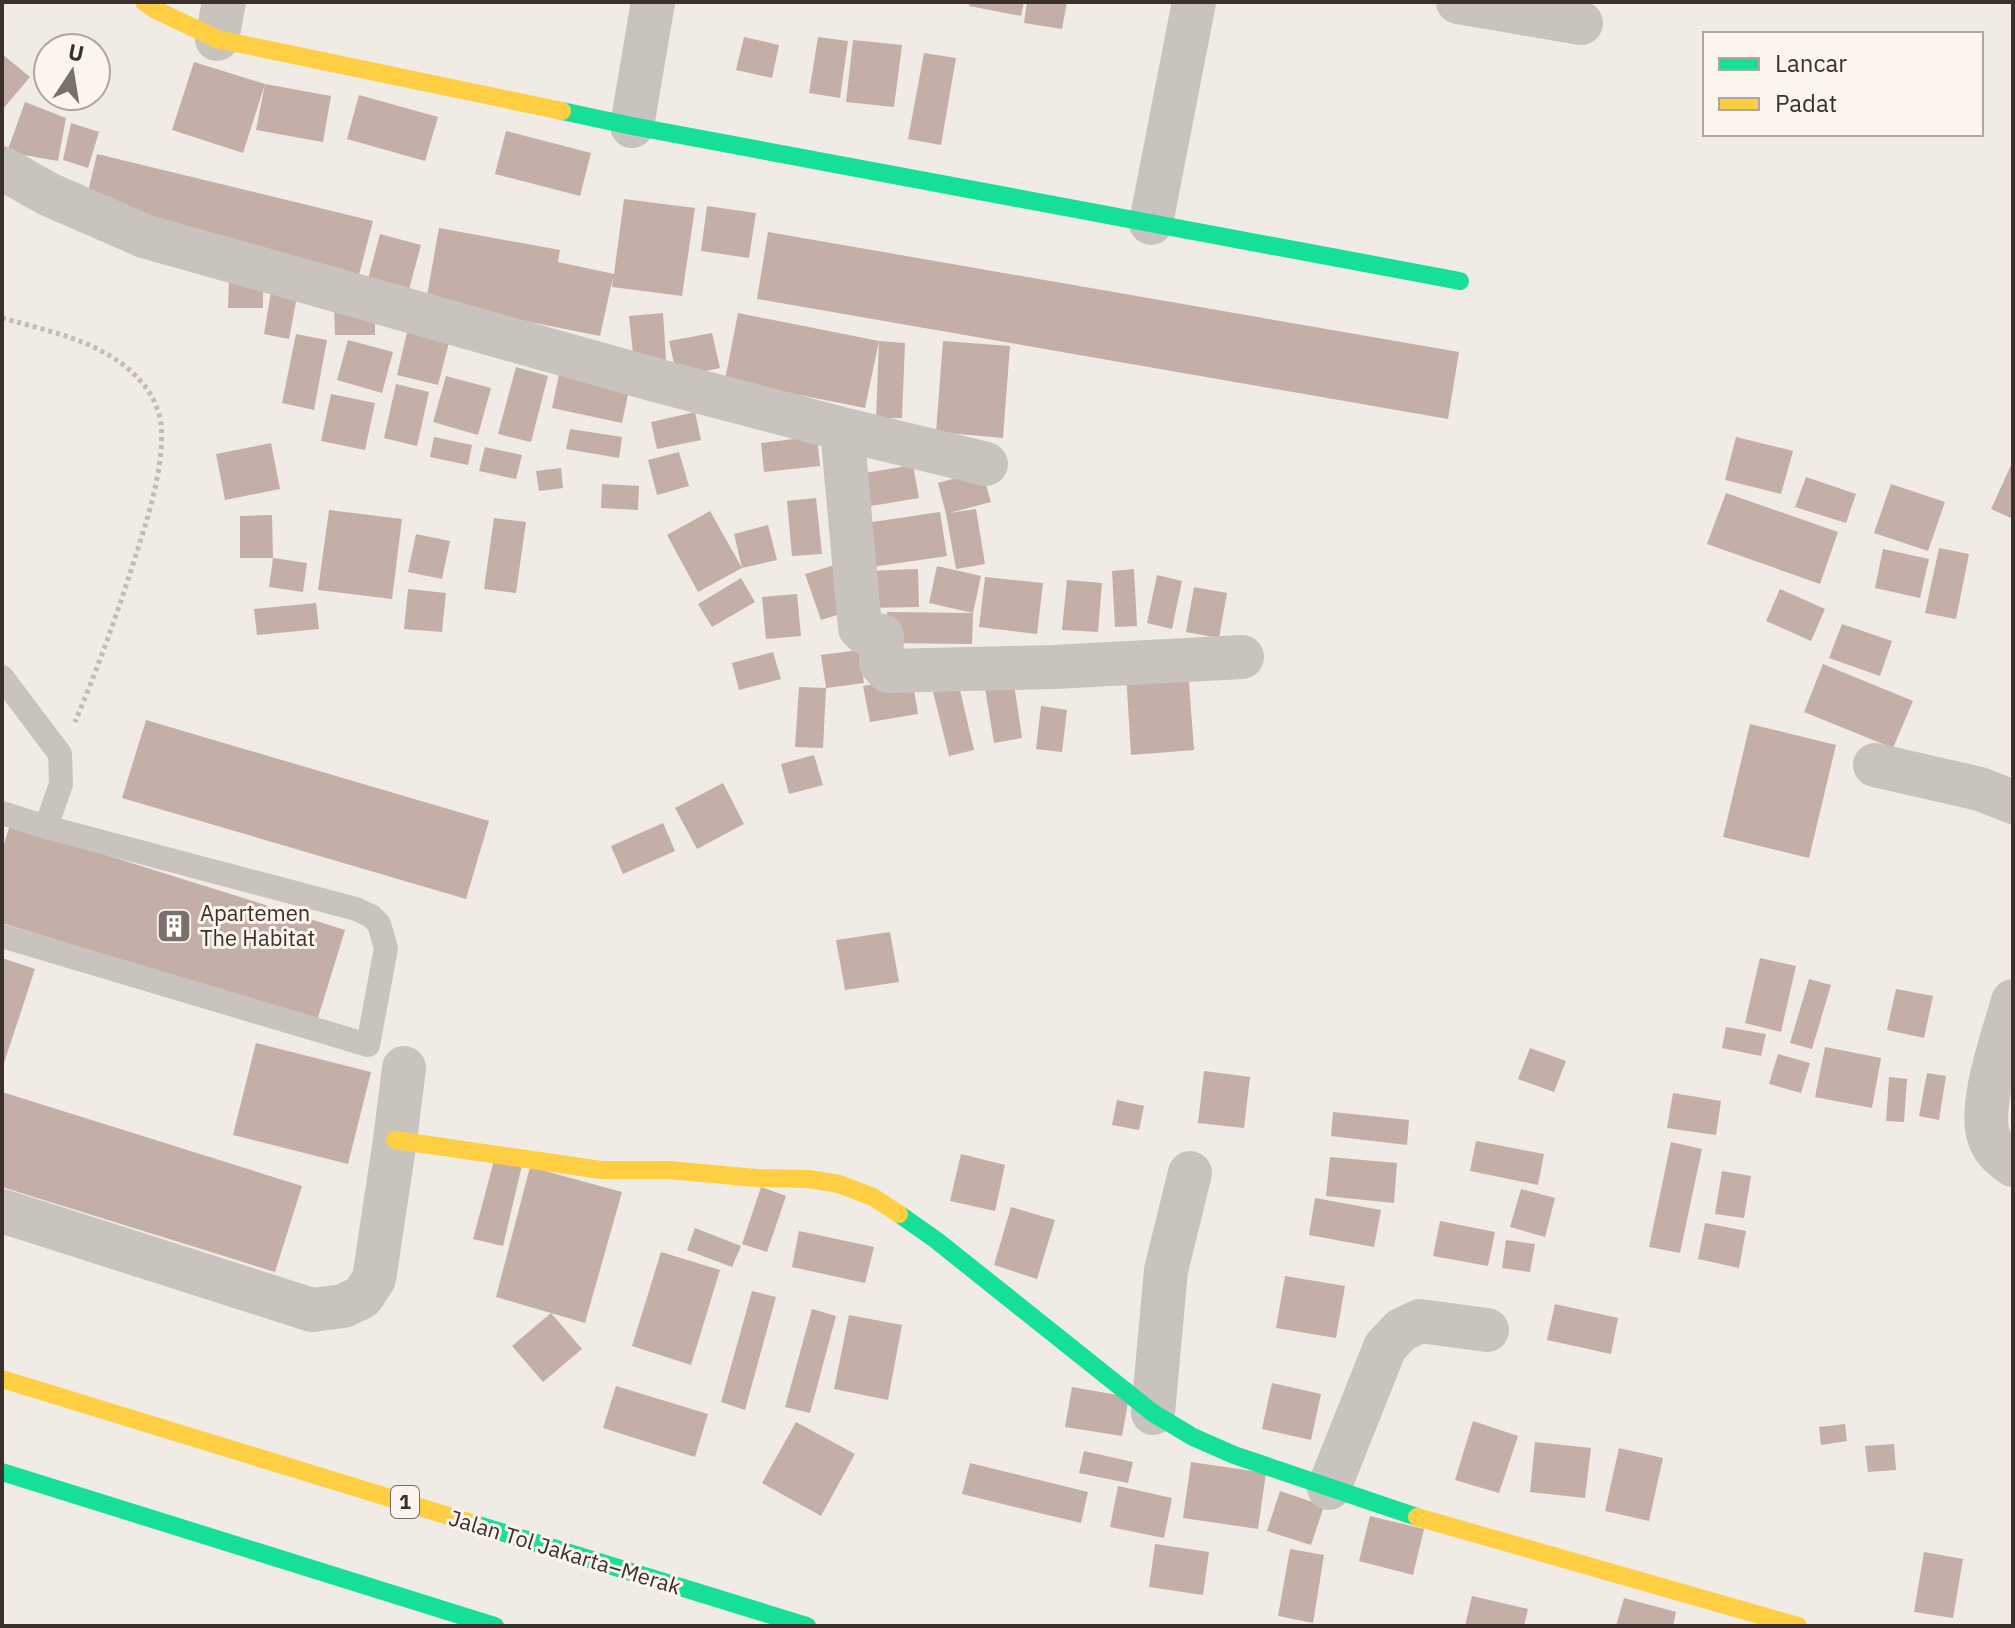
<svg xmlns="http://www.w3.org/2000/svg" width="2015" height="1628" font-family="'IBM Plex Sans',sans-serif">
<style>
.building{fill:#c3afa7}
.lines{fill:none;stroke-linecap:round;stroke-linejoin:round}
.path{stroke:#c2bbb6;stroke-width:5;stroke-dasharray:4 4;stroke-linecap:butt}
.lane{stroke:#c9c3be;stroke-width:24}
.street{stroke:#c9c3be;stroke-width:44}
.fast{stroke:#16e098;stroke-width:18}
.slow{stroke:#ffcf43;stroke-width:18}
.labels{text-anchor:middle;stroke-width:6;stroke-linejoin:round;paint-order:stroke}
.shield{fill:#fbf5ee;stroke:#756b66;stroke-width:2}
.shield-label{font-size:20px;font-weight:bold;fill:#3b302b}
.poi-label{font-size:22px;fill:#3b302b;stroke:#fbf5ee;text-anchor:start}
.street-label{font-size:22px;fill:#3b302b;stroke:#fbf5ee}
</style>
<rect width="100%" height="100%" fill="#f0ebe5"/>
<!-- building -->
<path class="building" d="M 970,2 L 1024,2 L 1021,16 L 969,6 Z
M 1027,2 L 1067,2 L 1062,29 L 1024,23 Z
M 744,37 L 779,45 L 772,78 L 736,70 Z
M 818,37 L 848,41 L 840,98 L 809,93 Z
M 853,40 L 902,45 L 894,107 L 846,102 Z
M 924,53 L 956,58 L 941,145 L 908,139 Z
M 2,54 L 30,77 L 2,110 Z
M 194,62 L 265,84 L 331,96 L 323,142 L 256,130 L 265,84 L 243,153 L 172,130 Z
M 359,95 L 438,117 L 425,161 L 347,139 Z
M 25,102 L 66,118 L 58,161 L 7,152 Z
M 71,123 L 99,132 L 88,168 L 63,160 Z
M 506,131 L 591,153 L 580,196 L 495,174 Z
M 97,154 L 373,221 L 359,275 L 84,208 Z
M 624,199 L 695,208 L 682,296 L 612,287 L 613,277 L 600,336 L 426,301 L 439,228 L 560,250 L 558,262 L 614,274 Z
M 707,206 L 756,213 L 749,258 L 701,251 Z
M 768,232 L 1459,352 L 1448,419 L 757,299 Z
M 380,234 L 421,245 L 408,293 L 367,283 Z
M 229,278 L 263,279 L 263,308 L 228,308 Z
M 272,286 L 298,291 L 289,339 L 264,334 Z
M 334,306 L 375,306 L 375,335 L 335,335 Z
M 663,313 L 666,360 L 634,363 L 629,316 Z
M 738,313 L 879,341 L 865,408 L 725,380 Z
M 409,324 L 451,335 L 438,385 L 397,375 Z
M 712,333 L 720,368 L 677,377 L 669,341 Z
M 296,334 L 327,340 L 314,410 L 282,403 Z
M 348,340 L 393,352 L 382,393 L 337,380 Z
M 879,341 L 905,343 L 902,418 L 876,418 Z
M 943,341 L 1010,346 L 1003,438 L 936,432 Z
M 561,365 L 631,380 L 622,423 L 552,408 Z
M 516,367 L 548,376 L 531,442 L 498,434 Z
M 446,376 L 491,388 L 478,435 L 433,422 Z
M 396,384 L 429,392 L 417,446 L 384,438 Z
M 331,394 L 375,403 L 365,450 L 321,441 Z
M 695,412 L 701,440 L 657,449 L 651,422 Z
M 570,429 L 622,437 L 619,458 L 566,449 Z
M 817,436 L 820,466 L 764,472 L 761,443 Z
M 434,437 L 472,445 L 468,465 L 430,457 Z
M 1736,437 L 1793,451 L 1781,494 L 1725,480 Z
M 271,443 L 280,489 L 225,500 L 216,454 Z
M 485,447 L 522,455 L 516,479 L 479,471 Z
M 679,452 L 689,486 L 657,495 L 648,460 Z
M 2013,461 L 2013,519 L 1991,509 Z
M 913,465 L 919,498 L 871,506 L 865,473 Z
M 561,468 L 563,488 L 539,491 L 536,471 Z
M 982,471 L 991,502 L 949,513 L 976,509 L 985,564 L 956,569 L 946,514 L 938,483 Z
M 1806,477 L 1856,494 L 1846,523 L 1795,507 Z
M 602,484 L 639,486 L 638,510 L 601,508 Z
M 1891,484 L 1945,502 L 1928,551 L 1874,533 Z
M 1726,493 L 1838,532 L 1820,584 L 1707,544 Z
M 816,498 L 822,554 L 792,556 L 787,501 Z
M 329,510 L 402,519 L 392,599 L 318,590 Z
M 710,511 L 742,568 L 698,592 L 667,535 Z
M 940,512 L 947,556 L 865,568 L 859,524 Z
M 272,515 L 273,558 L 240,558 L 240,516 Z
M 494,518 L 526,522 L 516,593 L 484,589 Z
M 768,525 L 777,560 L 742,568 L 734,534 Z
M 416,534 L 450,541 L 442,579 L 408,572 Z
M 1939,548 L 1969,554 L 1956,619 L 1925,613 Z
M 1883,549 L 1929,559 L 1920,598 L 1875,588 Z
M 273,558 L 307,563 L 303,592 L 269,587 Z
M 838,564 L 853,610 L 821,620 L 805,574 Z
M 937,566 L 981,576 L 973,613 L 972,644 L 887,643 L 887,612 L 973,613 L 929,603 Z
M 918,569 L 919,607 L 866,608 L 864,571 Z
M 1134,569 L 1137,626 L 1115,627 L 1112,571 Z
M 1157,575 L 1182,581 L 1172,629 L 1147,623 Z
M 985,577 L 1043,583 L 1037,634 L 979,627 Z
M 741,578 L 755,602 L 712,627 L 698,604 Z
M 1067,580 L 1102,583 L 1098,632 L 1062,630 Z
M 1194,587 L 1227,593 L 1219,638 L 1186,632 Z
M 408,589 L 446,593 L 442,632 L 404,629 Z
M 1780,589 L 1825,609 L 1811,641 L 1766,621 Z
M 797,594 L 801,636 L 766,639 L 762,597 Z
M 316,603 L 319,629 L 257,635 L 254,609 Z
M 1842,624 L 1892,641 L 1880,676 L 1829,658 Z
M 859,650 L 864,683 L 826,688 L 821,655 Z
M 773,652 L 781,679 L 739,690 L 732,663 Z
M 1823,664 L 1913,701 L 1893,748 L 1804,712 Z
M 1188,669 L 1194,750 L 1131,755 L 1126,673 Z
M 1013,677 L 1022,738 L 994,743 L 984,682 Z
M 912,678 L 918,714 L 870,722 L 863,686 Z
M 959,686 L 974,750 L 949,756 L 933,692 Z
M 799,687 L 826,688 L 823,748 L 795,747 Z
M 1041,706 L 1067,710 L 1062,752 L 1036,749 Z
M 146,720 L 489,821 L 466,899 L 122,798 Z
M 1750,724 L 1836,745 L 1809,858 L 1723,837 Z
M 814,755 L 823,785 L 789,794 L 781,764 Z
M 723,783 L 744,824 L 697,849 L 675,808 Z
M 663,823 L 675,851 L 623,874 L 611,846 Z
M 10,825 L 345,930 L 317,1021 L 2,923 L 2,850 Z
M 890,932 L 899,982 L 845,990 L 836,940 Z
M 2,958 L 35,969 L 3,1066 L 2,1066 Z
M 1760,958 L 1796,966 L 1781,1032 L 1745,1023 Z
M 1809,979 L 1831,985 L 1812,1049 L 1790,1043 Z
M 1896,989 L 1933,996 L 1924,1038 L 1887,1030 Z
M 1726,1027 L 1766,1034 L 1761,1056 L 1722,1048 Z
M 256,1043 L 371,1072 L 348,1164 L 233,1135 Z
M 1825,1047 L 1881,1058 L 1872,1108 L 1815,1097 Z
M 1530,1048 L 1566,1061 L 1554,1092 L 1518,1079 Z
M 1778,1054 L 1810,1063 L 1801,1093 L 1769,1084 Z
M 1204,1071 L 1250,1077 L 1244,1128 L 1198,1123 Z
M 1927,1073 L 1946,1076 L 1939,1120 L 1919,1116 Z
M 1889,1077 L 1907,1079 L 1904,1122 L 1886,1121 Z
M 2,1092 L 302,1186 L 275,1272 L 2,1187 Z
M 1673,1093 L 1721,1101 L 1716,1135 L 1667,1128 Z
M 1117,1100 L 1144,1106 L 1139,1130 L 1112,1125 Z
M 1333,1112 L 1409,1120 L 1407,1145 L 1331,1136 Z
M 1476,1141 L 1544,1154 L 1538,1185 L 1470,1171 Z
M 1671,1142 L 1702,1149 L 1680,1253 L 1649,1247 Z
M 961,1154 L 1005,1165 L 995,1211 L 950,1201 Z
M 495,1157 L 522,1165 L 503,1246 L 473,1239 Z
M 1330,1157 L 1397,1163 L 1394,1203 L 1326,1196 Z
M 530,1167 L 622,1192 L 585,1323 L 551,1313 L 582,1349 L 543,1382 L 512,1346 L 551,1313 L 496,1297 Z
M 1722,1171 L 1751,1176 L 1744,1218 L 1715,1214 Z
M 761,1187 L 786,1196 L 767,1252 L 742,1244 Z
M 1521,1189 L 1555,1198 L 1545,1237 L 1510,1227 Z
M 1315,1198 L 1381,1210 L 1374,1247 L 1309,1235 Z
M 1011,1207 L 1055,1220 L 1037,1279 L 994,1265 Z
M 1440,1221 L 1495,1232 L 1488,1266 L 1433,1256 Z
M 1705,1223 L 1746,1231 L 1739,1268 L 1698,1259 Z
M 695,1228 L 741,1246 L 732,1267 L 687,1250 Z
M 799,1231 L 874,1247 L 865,1283 L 792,1267 Z
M 1506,1240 L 1535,1244 L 1530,1272 L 1502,1268 Z
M 661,1252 L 720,1270 L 691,1365 L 632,1346 Z
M 1285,1276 L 1345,1286 L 1336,1338 L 1276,1328 Z
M 752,1291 L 776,1297 L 745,1410 L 721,1402 Z
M 1555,1304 L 1618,1318 L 1611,1354 L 1547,1340 Z
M 812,1309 L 836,1316 L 810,1413 L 785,1407 Z
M 849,1315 L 902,1325 L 888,1400 L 834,1389 Z
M 1272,1383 L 1321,1394 L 1311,1440 L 1262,1429 Z
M 616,1386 L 708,1414 L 695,1457 L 603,1428 Z
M 1072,1387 L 1129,1397 L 1122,1436 L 1065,1427 Z
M 1473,1421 L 1518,1436 L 1499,1493 L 1455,1480 Z
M 796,1422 L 855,1454 L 821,1516 L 762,1483 Z
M 1845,1424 L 1847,1441 L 1821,1445 L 1819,1427 Z
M 1535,1442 L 1591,1448 L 1585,1498 L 1530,1492 Z
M 1894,1444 L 1896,1470 L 1868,1472 L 1865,1446 Z
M 1619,1448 L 1663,1458 L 1649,1521 L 1605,1511 Z
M 1084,1451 L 1133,1462 L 1128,1483 L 1079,1473 Z
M 1191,1462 L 1266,1473 L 1258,1529 L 1183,1518 Z
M 970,1463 L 1088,1492 L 1081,1523 L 962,1494 Z
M 1118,1486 L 1172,1498 L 1164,1538 L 1110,1527 Z
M 1280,1491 L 1324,1506 L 1311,1545 L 1267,1531 Z
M 1370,1516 L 1424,1529 L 1413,1575 L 1359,1561 Z
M 1155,1544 L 1209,1552 L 1203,1595 L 1149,1587 Z
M 1290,1549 L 1324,1555 L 1313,1623 L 1278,1616 Z
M 1924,1552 L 1963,1559 L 1953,1618 L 1914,1612 Z
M 1472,1596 L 1528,1609 L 1524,1626 L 1465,1626 Z
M 1624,1598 L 1676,1612 L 1673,1626 L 1616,1626 Z"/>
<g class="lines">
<!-- path -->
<path class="path" d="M 2,318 C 55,333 119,344 151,395 C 155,402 160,415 161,424 C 165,467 147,520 134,561 C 117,615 97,670 75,722"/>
<!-- lane -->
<path class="lane" d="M 2,677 L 60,754 L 61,784 L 46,827
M 2,813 L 46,827 L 356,909 L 371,916 L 379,924 L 386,948 L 368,1045 L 2,936"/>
<!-- street -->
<path class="street" d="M 1458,2 L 1581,23
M 217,39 L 224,2
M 632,126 L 653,2
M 2,168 L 48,194 L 144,236 L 659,381 L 842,429 L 986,464
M 1151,223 L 1194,2
M 842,429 L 860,628 L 864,632 L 882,636 L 881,663 L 888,671 L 1054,667 L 1242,657
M 1875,765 L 1980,789 L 2013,802
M 2013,1001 C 2004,1034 1975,1112 1991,1142 C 1996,1153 2004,1158 2013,1165
M 2,1211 L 312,1310 L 343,1306 L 362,1297 L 374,1279 L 395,1140 L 404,1068
M 1153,1413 L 1166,1270 L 1190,1173
M 1329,1488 L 1385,1347 L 1401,1330 L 1420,1321 L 1487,1330"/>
<!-- fast -->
<path class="fast" d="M 562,111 L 632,126 L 1460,281
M 899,1214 L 936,1240 L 1153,1413 L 1193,1437 L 1234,1455 L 1417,1517
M 2,1472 L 495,1626
M 475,1524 L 807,1626"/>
<!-- slow -->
<path class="slow" d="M 144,2 L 154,9 L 217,39 L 562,111
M 395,1140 L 601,1170 L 669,1170 L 756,1178 L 809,1179 L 839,1184 L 873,1197 L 899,1214
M 2,1379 L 475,1524
M 1417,1517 L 1798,1626"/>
</g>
<!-- icons -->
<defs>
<g id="building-square" transform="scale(1.8)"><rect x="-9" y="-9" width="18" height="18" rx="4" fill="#7a716c" stroke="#fbf5ee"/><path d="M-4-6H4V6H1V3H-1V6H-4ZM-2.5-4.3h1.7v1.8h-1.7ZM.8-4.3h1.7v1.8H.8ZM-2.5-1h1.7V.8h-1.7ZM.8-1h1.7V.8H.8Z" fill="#fff"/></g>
</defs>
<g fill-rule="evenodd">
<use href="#building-square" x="174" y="926"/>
</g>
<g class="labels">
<!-- shield labels -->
<rect class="shield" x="391" y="1486" width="28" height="32" rx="6"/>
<g class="shield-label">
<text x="405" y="1509">1</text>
</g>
<!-- poi labels -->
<g class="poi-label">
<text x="200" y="921">Apartemen<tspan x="200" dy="25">The Habitat</tspan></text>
</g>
<!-- street labels -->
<g class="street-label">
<text transform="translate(565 1552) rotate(17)" y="8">Jalan Tol Jakarta–Merak</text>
</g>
</g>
<!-- border -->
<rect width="2015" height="1628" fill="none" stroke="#3b302b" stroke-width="8"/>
<!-- legend -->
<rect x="1703" y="32" width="280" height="104" fill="#fbf5ee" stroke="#aea6a0" stroke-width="2"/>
<rect x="1719" y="58" width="40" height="12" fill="#16e098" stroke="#aea6a0" stroke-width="2"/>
<text x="1775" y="72" font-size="24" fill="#3b302b">Lancar</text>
<rect x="1719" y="98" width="40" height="12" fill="#ffcf43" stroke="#aea6a0" stroke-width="2"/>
<text x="1775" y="112" font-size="24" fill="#3b302b">Padat</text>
<!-- north arrow -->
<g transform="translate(72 72) rotate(12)"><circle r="38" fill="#fbf5ee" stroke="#aea6a0" stroke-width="2"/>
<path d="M0-6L14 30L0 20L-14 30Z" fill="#7a716c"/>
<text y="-12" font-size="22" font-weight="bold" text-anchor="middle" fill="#3b302b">U</text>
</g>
</svg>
